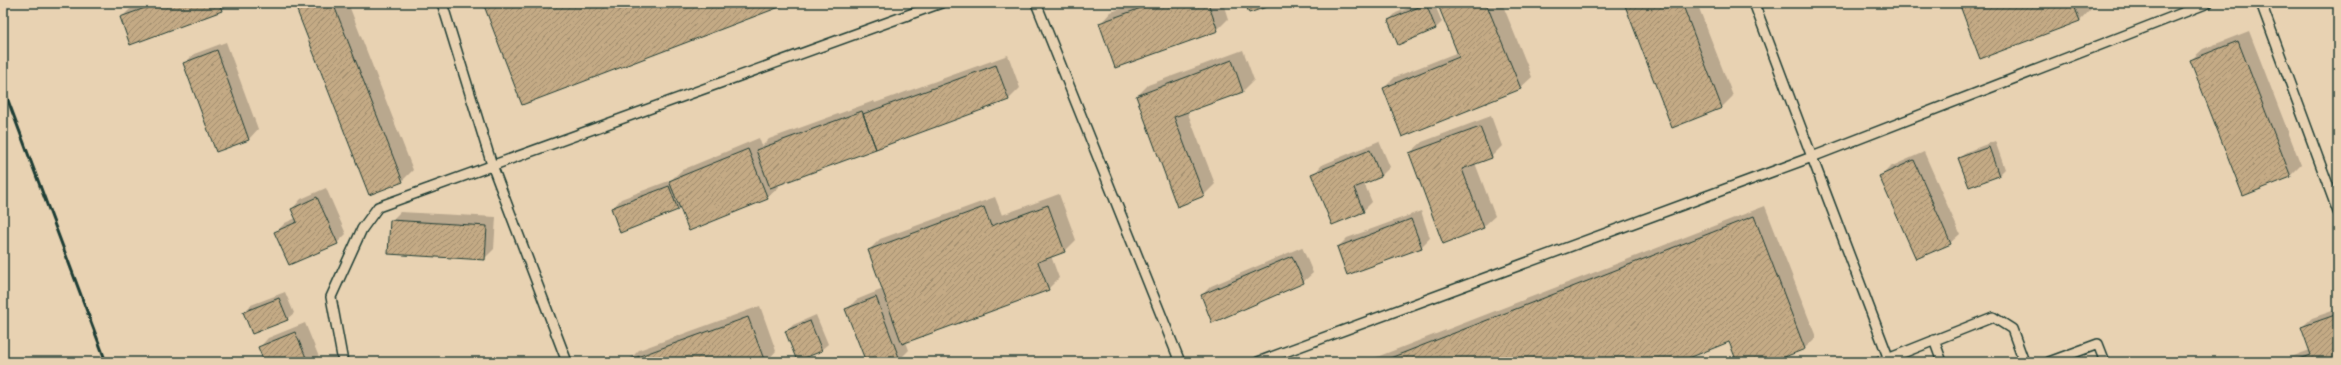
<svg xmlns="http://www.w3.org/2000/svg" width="2341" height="365" font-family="'Playpen Sans',sans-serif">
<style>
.shadow{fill:#0003}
.building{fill:url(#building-hatch);stroke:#1f3d34}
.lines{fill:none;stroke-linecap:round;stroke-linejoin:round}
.service-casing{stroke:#1f3d34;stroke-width:12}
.service{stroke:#e8d2b2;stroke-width:9}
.rail{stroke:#1f3d34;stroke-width:3}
</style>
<defs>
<pattern id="building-hatch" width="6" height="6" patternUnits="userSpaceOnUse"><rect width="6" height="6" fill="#c4aa85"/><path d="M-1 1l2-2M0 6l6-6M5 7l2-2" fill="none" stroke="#9f8c6e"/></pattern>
</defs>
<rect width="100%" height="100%" fill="#e8d2b2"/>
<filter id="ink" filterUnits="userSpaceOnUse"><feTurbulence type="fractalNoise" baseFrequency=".025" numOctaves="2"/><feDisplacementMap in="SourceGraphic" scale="8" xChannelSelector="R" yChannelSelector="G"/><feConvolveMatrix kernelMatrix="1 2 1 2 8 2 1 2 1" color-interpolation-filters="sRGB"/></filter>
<g filter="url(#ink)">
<!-- shadow -->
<path class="shadow" d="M 145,3 L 229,3 L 222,10 L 121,18 L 131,8 Z
M 303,3 L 348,3 L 413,170 L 402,181 L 297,8 Z
M 1137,3 L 1223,3 L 1228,19 L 1217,30 L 1100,24 L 1111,12 Z
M 1421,3 L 1434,3 L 1442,22 L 1435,29 L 1389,20 L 1396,13 Z
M 1442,3 L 1502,3 L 1532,77 L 1520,88 L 1384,88 L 1395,77 L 1458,52 L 1439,5 Z
M 1625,3 L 1697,3 L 1733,96 L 1721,108 Z
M 1960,3 L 2089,3 L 2091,9 L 2080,21 Z
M 2249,31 L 2301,165 L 2290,176 L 2191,60 L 2203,49 Z
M 226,42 L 258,129 L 249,139 L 185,63 L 194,54 Z
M 1243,50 L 1254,80 L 1243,91 L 1187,111 L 1215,184 L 1203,196 L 1137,96 L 1148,85 Z
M 1008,55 L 1020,88 L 1009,99 L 778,184 L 779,187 L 767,198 L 681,206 L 678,210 L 612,209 L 621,199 L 671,180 L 682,170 L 759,138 L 762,146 L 769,139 L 874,101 L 875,103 Z
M 1491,116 L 1502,146 L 1491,157 L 1475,163 L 1495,216 L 1483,227 L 1410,153 L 1422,142 Z
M 1379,141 L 1390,167 L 1381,176 L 1364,183 L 1372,202 L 1363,211 L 1313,175 L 1322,165 Z
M 1995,141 L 2005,169 L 1999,175 L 1960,158 L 1966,152 Z
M 1924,152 L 1960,234 L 1950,243 L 1881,176 L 1890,167 Z
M 326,188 L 346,234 L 337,243 L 276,232 L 285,223 L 296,218 L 292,209 L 301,199 Z
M 1059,194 L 1076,240 L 1065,251 L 1051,256 L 1059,278 L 1048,289 L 906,342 L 909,350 L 900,359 L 892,362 L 867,362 L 847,309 L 856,300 L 883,289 L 869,250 L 880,239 L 995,197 L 1002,215 Z
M 1765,206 L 1816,337 L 1805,348 L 1769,362 L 1738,362 L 1730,341 L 1677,362 L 1364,362 Z
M 1421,211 L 1430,238 L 1421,247 L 1338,247 L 1347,238 Z
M 400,212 L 496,217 L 494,249 L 484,259 L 391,221 Z
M 1302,247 L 1313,273 L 1303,282 L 1202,295 L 1211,286 Z
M 285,292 L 294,313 L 287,319 L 244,312 L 251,305 Z
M 760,306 L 776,351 L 766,362 L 627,362 L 639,350 Z
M 2338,309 L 2338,362 L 2286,362 L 2291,357 L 2310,350 L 2302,327 L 2312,318 Z
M 816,315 L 828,344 L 821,350 L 786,332 L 793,325 Z
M 305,323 L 321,362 L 265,362 L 259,348 L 268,338 Z"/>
<!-- building -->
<path class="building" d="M 159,3 L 219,3 L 222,11 L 130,45 L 120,17 Z
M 310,3 L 333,3 L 403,182 L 369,195 L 296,8 Z
M 483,3 L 790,3 L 522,105 Z
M 1155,3 L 1208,3 L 1218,31 L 1115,68 L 1099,23 Z
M 1245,3 L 1278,3 L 1249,13 Z
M 1443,3 L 1486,3 L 1521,89 L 1402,137 L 1383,88 L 1459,57 L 1438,5 Z
M 1624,3 L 1682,3 L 1722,108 L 1672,128 Z
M 1959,3 L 2073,3 L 2080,21 L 1980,59 Z
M 1426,4 L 1436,29 L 1398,45 L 1388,20 Z
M 2238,41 L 2291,177 L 2243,196 L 2190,60 Z
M 217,50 L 249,140 L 216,152 L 183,63 Z
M 1232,60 L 1243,92 L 1174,117 L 1204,196 L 1177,207 L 1136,96 Z
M 996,65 L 1009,100 L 876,149 L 863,114 Z
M 862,111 L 876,149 L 770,188 L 756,150 Z
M 1480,127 L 1492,158 L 1462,169 L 1484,228 L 1443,244 L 1409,153 Z
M 1989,147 L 1999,176 L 1969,187 L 1958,158 Z
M 748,149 L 768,199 L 689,231 L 669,181 Z
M 1370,150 L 1381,177 L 1354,188 L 1364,212 L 1332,225 L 1311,174 Z
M 1914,160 L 1951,244 L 1916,259 L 1879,176 Z
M 669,186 L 678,210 L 620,233 L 611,208 Z
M 317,197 L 338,244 L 289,265 L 274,232 L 297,222 L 291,209 Z
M 1048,205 L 1065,252 L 1038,262 L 1049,290 L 902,344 L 868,250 L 984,207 L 991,226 Z
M 1754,216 L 1805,349 L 1772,362 L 1737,362 L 1729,342 L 1679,362 L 1380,362 Z
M 1411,219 L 1422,248 L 1347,275 L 1337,247 Z
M 390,220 L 487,226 L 485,260 L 388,254 Z
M 1292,256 L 1304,283 L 1212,323 L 1201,295 Z
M 876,297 L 900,360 L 895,362 L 866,362 L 845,309 Z
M 279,298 L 288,320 L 252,334 L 243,312 Z
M 2335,315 L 2338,325 L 2338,362 L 2291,362 L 2311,355 L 2301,327 Z
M 748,317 L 765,362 L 626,362 L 626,361 Z
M 810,321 L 822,351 L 797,361 L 785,331 Z
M 295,332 L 308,362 L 264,362 L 258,347 Z"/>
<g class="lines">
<!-- service casing -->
<g class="service-casing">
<path id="service" d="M 442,3 L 492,165 L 567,362
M 1036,3 L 1180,362
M 1754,3 L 1812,157 L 2208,3
M 2261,3 L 2338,212
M 1934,340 L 1942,362
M 343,362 L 331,297 L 362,229 L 378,207 L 941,3
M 1258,362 L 1812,157 L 1890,362
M 1880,362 L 1993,317 L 2012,329 L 2024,362
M 2049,362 L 2098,344 L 2105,362"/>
</g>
<!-- service -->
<use href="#service" class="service"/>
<!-- rail -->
<path class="rail" d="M 3,87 L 106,362"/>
</g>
</g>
<!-- margin -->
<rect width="2341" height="365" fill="none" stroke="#e8d2b2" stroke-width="16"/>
<rect x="8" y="8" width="2325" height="349" fill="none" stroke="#1f3d34" stroke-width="1.5" filter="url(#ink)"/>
</svg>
